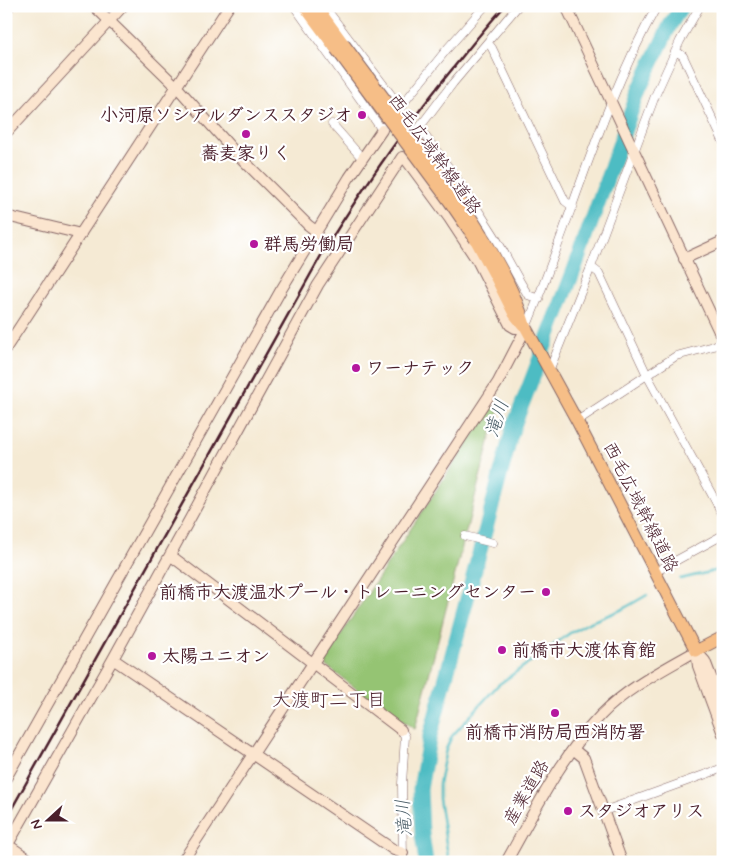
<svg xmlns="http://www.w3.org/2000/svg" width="729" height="868" font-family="Mynerve,'Klee One',sans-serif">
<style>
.green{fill:#95c473;stroke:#70724f}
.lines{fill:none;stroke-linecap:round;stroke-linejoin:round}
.stream{stroke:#4dbcc3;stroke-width:2.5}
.river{stroke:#4dbcc3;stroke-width:15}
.street-casing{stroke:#866666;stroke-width:9}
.secondary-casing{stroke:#866666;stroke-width:12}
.primary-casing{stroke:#866666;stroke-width:13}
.street{stroke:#fff;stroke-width:8}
.secondary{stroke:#fbe5cf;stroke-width:10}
.primary{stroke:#f6be87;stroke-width:11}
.rail{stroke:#4a1f2b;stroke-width:2.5}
.primary-bridge-casing{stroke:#866666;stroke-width:13;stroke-linecap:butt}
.primary-bridge{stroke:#f6be87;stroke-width:11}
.poi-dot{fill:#b5179e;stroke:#fff;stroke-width:2}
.labels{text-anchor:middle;stroke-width:4.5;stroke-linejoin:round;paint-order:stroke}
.poi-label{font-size:18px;font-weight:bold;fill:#4a1f2b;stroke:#fff;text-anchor:start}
.street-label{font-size:18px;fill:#4a1f2b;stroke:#fff}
.water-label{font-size:19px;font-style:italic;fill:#4b5e68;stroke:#fff}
.neighbourhood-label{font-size:19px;fill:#4a1f2b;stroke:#fff}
</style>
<rect width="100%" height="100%" fill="#fff"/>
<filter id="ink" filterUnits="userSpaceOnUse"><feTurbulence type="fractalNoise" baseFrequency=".02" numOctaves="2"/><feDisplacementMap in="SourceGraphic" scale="10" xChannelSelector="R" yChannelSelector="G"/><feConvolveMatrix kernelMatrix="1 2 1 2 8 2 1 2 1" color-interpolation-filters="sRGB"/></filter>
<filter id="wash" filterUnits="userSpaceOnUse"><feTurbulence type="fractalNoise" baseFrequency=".0096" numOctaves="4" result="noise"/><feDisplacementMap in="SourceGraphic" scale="20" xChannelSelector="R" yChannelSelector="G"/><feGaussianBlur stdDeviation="1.12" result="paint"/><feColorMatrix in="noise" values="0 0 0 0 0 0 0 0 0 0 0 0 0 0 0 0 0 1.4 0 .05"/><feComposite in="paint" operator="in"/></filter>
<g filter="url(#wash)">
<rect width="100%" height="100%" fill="#f5ead4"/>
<!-- green -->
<path class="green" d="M 492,406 L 499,411 L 492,431 L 415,729 L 382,708 L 325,665 L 324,660 Z"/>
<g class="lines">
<!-- stream -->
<path class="stream" d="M 680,579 L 723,569
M 449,862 L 439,799 L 439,784 L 446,749 L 452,736 L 498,685 L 570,633 L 588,623 L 621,610 L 647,595"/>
<!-- river -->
<path class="river" d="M 426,862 L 422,834 L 420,789 L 429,740 L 513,428 L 574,270 L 639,90 L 670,25 L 682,6"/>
</g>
</g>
<g filter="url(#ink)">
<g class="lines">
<!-- street casing -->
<g class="street-casing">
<path id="street" d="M 294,6 L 382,130 L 447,49 L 485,6
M 324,6 L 401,108
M 488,43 L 492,48 L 565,201 L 573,207
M 676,51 L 683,56 L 723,141
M 332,124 L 362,158
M 419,128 C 446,162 471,198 494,235 C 506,255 516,276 528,295 L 539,299
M 416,132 L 453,83 L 518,6
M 591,267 L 599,273 L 647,375 L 723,515
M 526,328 C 571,221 600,107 657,6
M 549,371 L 591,267 L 655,96 L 680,41 L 700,6
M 577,421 L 676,356 L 714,346 L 723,341
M 465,536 L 493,543
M 655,572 L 723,535
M 401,730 L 405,736 L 402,784 L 403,862
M 604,811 L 723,768"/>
</g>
<!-- secondary casing -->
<g class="secondary-casing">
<path id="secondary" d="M 94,6 L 177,87 L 235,152 L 308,225 L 316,231
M 566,6 L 723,340
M 6,9 L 9,6
M 6,133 L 123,6
M 6,216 L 81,234
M 684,259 L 723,241
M 6,348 L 229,6
M 170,555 L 401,730
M 696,651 L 698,666 L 723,734
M 696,651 L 705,661 L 723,708
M 113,659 L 394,850 L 403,853
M 573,749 L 584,758 L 622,862
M 6,778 L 281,290 L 349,178 L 382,130
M 8,845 L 33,862
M 6,848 L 113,659 L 318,285 L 402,157 L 407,161 L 449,218 L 478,262 L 510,325 L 515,328 L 526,328 L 498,382 L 182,862
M 506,862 C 535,811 560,758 601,715 C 627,688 663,670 696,651"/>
</g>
<!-- primary casing -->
<g class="primary-casing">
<path id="primary" d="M 304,6 L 336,49
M 316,6 L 343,43
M 482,235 C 500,264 516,295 526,328 L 577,421 L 696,651 L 723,637
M 475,239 L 495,276 L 514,314 L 523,325"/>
</g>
<!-- street -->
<use href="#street" class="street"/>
<!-- secondary -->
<use href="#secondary" class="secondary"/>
<!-- primary -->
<use href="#primary" class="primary"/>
<!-- rail -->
<path class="rail" d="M 6,819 L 323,252 C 364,186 408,122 458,62 C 473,43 488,24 505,6"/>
<!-- primary-bridge casing -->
<g class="primary-bridge-casing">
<path id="primary-bridge" d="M 343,43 L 458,197 L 482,235
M 336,49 L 449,201 L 475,239"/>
</g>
<!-- primary-bridge -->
<use href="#primary-bridge" class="primary-bridge"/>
</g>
</g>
<!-- markers -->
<g class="poi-dot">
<circle cx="362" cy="115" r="5"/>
<circle cx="246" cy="134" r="5"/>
<circle cx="254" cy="244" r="5"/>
<circle cx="356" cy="368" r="5"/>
<circle cx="546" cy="592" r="5"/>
<circle cx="502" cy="650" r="5"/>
<circle cx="152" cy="656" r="5"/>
<circle cx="555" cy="713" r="5"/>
<circle cx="568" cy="811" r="5"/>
</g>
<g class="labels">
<!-- poi labels -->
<g class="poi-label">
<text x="352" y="121" text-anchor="end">小河原ソシアルダンススタジオ</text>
<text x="246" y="159" text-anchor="middle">蕎麦家りく</text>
<text x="264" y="250">群馬労働局</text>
<text x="366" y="374">ワーナテック</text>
<text x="536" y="598" text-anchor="end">前橋市大渡温水プール・トレーニングセンター</text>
<text x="512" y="656">前橋市大渡体育館</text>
<text x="162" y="662">太陽ユニオン</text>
<text x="555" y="738" text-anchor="middle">前橋市消防局西消防署</text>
<text x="578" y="817">スタジオアリス</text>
</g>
<!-- street labels -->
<g class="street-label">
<text transform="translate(435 154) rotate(54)" y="6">西毛広域幹線道路</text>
<text transform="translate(641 507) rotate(63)" y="6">西毛広域幹線道路</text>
<text transform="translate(526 792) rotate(-60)" y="6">産業道路</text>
</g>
<!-- water labels -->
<g class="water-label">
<text transform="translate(496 418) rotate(-72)" y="7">滝川</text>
<text transform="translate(403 818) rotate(-94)" y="7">滝川</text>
</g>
<!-- neighbourhood labels -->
<g class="neighbourhood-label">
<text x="329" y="706">大渡町二丁目</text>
</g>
</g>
<!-- margin -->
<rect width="729" height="868" fill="none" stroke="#fff" stroke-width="25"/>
<!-- north arrow -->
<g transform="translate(48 820) rotate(249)" stroke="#ffffff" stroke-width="4" paint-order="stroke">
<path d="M0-4L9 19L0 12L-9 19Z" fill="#4a1f2b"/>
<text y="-8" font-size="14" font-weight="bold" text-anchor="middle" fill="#4a1f2b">N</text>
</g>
</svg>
